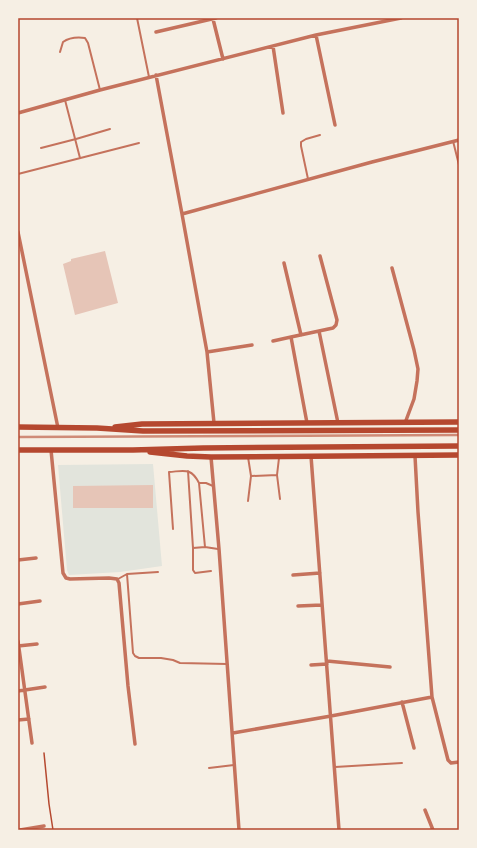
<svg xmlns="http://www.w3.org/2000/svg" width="477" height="848" font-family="'Libre Baskerville',serif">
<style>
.green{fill:#e2e4dc}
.building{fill:#e6c5b7}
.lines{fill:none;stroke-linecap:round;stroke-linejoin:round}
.path{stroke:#b5482f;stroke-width:1.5}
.service{stroke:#c5725c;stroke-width:2}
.minor{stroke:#c5725c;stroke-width:3.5}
.primary{stroke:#b5482f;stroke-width:5.5}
.rail{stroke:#cf8b77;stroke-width:2.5}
.neatline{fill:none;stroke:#b5482f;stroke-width:1.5}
</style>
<rect width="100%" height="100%" fill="#f6efe4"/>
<!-- green -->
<path class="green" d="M 153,464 L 162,566 L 120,572 L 69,575 L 67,570 L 58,465 Z"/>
<!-- building -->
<path class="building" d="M 105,251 L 118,303 L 75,315 L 63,264 L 71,261 L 71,259 Z
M 153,485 L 153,508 L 73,508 L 73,486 Z"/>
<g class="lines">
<!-- path -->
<path class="path" d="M 44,753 L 49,804 L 53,830"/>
<!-- service -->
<path class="service" d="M 137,18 L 149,77
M 60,52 L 63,42 C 70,37 77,37 85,38 L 88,43 L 100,90
M 65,100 L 80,158
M 453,141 L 459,165
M 41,148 L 76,139 L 110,129
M 18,174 L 139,143
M 308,179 L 301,146 L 301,142 L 306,139 L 320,135
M 248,457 L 251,476
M 279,458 L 277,475 L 280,499
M 188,471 L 193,548 L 193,570 L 195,573 L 211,571
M 199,483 L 205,547
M 248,501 L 251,476 L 277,475
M 173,529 L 169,472 C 184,471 191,467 199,483 L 206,483 L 213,486
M 193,548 L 205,547 L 218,549
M 127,574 L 133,653 L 135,656 L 139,658 L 161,658 L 173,660 L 180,663 L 227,664
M 118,579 L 127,574 L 158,572
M 335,767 L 402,763
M 209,768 L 234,765"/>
<!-- minor -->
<path class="minor" d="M 213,19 L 223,59
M 156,32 L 216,18
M 316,35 L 335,125
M 273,46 L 283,113
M 156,75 L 182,214 L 207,352 L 214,423
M 18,113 L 100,90 L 316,35 L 401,18
M 182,214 L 372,162 L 459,140
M 18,232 L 58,428
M 284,263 L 301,335
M 392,268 L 414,350 L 418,369 L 417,381 L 414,399 L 405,423
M 319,331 L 338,423
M 273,341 L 291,337
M 207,352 L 252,345
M 307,423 L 291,337 L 333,328 L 336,325 L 337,320 L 320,256
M 51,450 L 63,573 L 66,578 L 70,579 L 109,578 L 117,579 L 119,583 L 128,686 L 135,744
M 311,456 L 339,830
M 415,456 L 418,512 L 432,697 L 448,760 L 451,763 L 459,762
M 211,457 L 219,549 L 239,830
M 18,560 L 36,558
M 293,575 L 320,573
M 18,604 L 40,601
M 298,606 L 322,605
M 18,641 L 32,743
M 18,646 L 37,644
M 327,661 L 390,667
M 311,665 L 327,664
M 18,691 L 45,687
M 402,702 L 414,748
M 18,720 L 29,719
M 233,733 L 331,716 L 432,697
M 425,810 L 433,830
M 20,830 L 44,826"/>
<!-- primary -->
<path class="primary" d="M 18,427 L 97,428 L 143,431 L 459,430
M 115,427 L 142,424 L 459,422
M 18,450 L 133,450 L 203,448 L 459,446
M 150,452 L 187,456 L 211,457 L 459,455"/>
<!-- rail -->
<path class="rail" d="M 18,437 L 459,435"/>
</g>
<!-- border -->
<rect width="477" height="848" fill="none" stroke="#f6efe4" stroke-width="38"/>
<rect x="19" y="19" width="439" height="810" class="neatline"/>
</svg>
